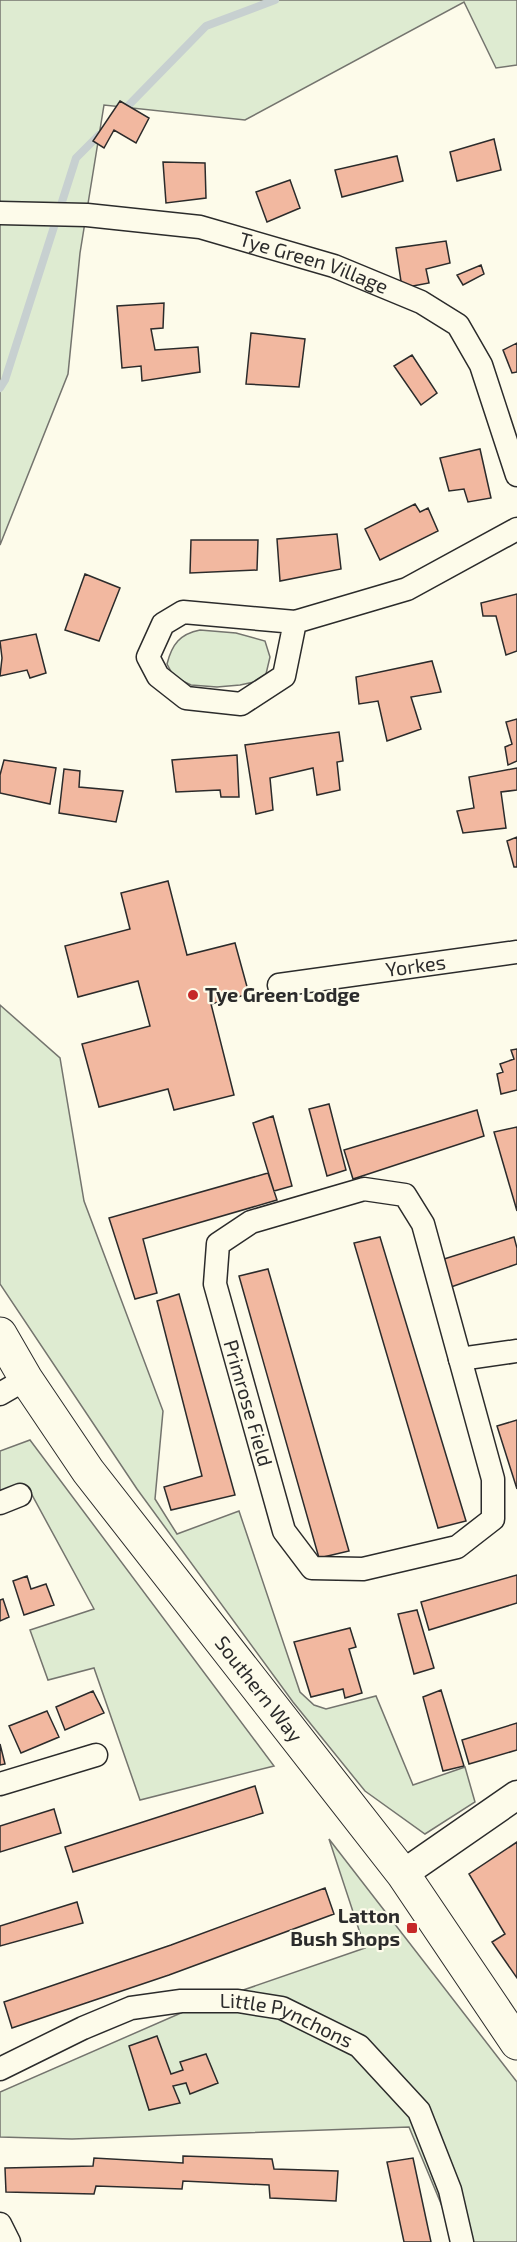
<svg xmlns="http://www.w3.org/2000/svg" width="517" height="2242" font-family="'Exo 2',sans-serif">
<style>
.green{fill:#deebd1;stroke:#74746e;stroke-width:1.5}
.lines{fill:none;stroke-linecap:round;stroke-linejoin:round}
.stream{stroke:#c7d0d0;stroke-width:8}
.building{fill:#f2b8a0;stroke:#2b2b2b;stroke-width:1.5}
.minor-casing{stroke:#2b2b2b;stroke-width:25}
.tertiary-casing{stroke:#2b2b2b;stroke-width:31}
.primary-casing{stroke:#2b2b2b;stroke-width:35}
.minor{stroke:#fdfbea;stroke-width:22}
.tertiary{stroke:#fdfbea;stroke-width:28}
.primary{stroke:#fdfbea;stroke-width:33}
.poi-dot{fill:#c62828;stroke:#fdfbea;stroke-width:2}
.labels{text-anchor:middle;stroke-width:4.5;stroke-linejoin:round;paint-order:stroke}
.street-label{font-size:20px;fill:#2b2b2b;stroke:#fdfbea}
.poi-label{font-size:20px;font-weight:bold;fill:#2b2b2b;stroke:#fdfbea;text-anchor:start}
</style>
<rect width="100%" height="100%" fill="#fdfbea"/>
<!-- green -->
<path class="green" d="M 0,0 L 517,0 L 517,65 L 496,68 L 464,2 L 245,120 L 104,105 L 80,253 L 68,374 L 0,545 Z
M 200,630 L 236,633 L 265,641 L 270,657 L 266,674 L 254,682 L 240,685 L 217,687 L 191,685 L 174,677 L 167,664 C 172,644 180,634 200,630 Z
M 0,1005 L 60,1058 L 84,1201 L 163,1411 L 155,1499 L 177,1534 L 239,1511 L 300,1692 L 314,1705 L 326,1709 L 376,1696 L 413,1785 L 465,1767 L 475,1802 L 425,1834 L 365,1791 L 293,1702 L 137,1489 L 0,1284 Z
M 30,1440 L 274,1766 L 140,1800 L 94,1668 L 48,1680 L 30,1630 L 94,1609 L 32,1495 L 0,1506 L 0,1451 Z
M 329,1839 L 517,2082 L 517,2242 L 457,2242 L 409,2127 L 72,2139 L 0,2137 L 0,2092 L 197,2006 L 365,1948 Z"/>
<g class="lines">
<!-- stream -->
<path class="stream" d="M 122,112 L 206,26 L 275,0
M 0,388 L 5,380 L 76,158 L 99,135"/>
</g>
<!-- building -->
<path class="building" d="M 120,101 L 149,118 L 136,143 L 114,130 L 104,148 L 93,141 Z
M 494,139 L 501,170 L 457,181 L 450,152 Z
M 397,156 L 403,181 L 342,197 L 335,170 Z
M 163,162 L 205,163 L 206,198 L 166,203 Z
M 290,180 L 300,208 L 267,222 L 256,192 Z
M 446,241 L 450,263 L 426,269 L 429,283 L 402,288 L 396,248 Z
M 481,265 L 484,274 L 463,285 L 457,275 Z
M 164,303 L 163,328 L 151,329 L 155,350 L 198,347 L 200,372 L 142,381 L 141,366 L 122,368 L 117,306 Z
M 251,333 L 305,339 L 299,387 L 246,384 Z
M 517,343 L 517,372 L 512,373 L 503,350 Z
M 412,355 L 437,393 L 421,405 L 394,366 Z
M 480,449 L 491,498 L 468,502 L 464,489 L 449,491 L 440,458 Z
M 415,504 L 420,512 L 428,508 L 438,531 L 380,560 L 365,529 Z
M 337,534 L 341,569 L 280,581 L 277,539 Z
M 191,540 L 258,540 L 257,570 L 190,573 Z
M 85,574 L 120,588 L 99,641 L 65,630 Z
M 517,594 L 517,651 L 506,655 L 496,616 L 483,616 L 481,603 Z
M 36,634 L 46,673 L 30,678 L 27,670 L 0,676 L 2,658 L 0,641 Z
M 432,661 L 441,692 L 411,697 L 421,729 L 387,741 L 378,701 L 359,704 L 356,677 Z
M 517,719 L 517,761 L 508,765 L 505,747 L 512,744 L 506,722 Z
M 339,732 L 343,761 L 337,762 L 340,790 L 317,795 L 313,768 L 270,778 L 273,810 L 256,814 L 245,745 Z
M 237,755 L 239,797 L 221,797 L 220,790 L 176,792 L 172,760 Z
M 4,760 L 56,768 L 50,804 L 0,793 L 0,775 Z
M 517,768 L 517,790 L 501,792 L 506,828 L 463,833 L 457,811 L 474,808 L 469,777 Z
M 64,769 L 80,771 L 79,787 L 123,791 L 116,822 L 59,813 Z
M 517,837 L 517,867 L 514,867 L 507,841 Z
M 168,881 L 187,955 L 235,943 L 249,994 L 211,1004 L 234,1095 L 174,1110 L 168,1089 L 99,1107 L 82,1044 L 150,1026 L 138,981 L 78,997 L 65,946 L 130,929 L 121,893 Z
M 517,1049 L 517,1090 L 501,1094 L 497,1074 L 503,1072 L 500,1064 L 514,1059 L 511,1050 Z
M 329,1104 L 346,1170 L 327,1176 L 309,1109 Z
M 477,1110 L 484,1136 L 353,1179 L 344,1150 Z
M 273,1116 L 292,1186 L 274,1191 L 253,1123 Z
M 517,1127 L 517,1211 L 494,1132 Z
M 268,1173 L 277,1200 L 143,1239 L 157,1293 L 135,1299 L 109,1218 Z
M 380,1237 L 466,1521 L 438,1528 L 354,1243 Z
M 514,1237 L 517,1248 L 517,1264 L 451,1287 L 444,1259 Z
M 268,1269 L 349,1551 L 319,1558 L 239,1276 Z
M 179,1294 L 235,1495 L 171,1510 L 164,1487 L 202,1476 L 157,1301 Z
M 517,1420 L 517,1489 L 497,1426 Z
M 517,1575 L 517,1603 L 429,1630 L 421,1602 Z
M 27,1576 L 31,1589 L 46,1584 L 54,1605 L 24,1615 L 13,1581 Z
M 3,1599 L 9,1617 L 0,1621 L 0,1600 Z
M 417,1610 L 434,1668 L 414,1674 L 398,1614 Z
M 350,1628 L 356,1647 L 349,1649 L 362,1693 L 345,1698 L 343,1689 L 311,1697 L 294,1642 Z
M 441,1690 L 464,1766 L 443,1771 L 423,1697 Z
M 93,1691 L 104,1713 L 65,1730 L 56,1707 Z
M 47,1711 L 59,1737 L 21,1753 L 9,1726 Z
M 517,1723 L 517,1750 L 469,1764 L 462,1740 Z
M 0,1744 L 5,1764 L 0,1765 Z
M 255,1786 L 263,1813 L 73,1872 L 65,1847 Z
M 54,1809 L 61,1833 L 0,1852 L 0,1826 Z
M 517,1842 L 517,1978 L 492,1942 L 505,1934 L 469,1874 Z
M 325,1888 L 334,1914 L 169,1975 L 12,2028 L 4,2002 L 171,1945 Z
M 77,1902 L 83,1923 L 0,1946 L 0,1926 Z
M 157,2036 L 171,2074 L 183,2070 L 180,2062 L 206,2054 L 218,2083 L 190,2094 L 186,2083 L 173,2086 L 180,2103 L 149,2110 L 129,2046 Z
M 183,2156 L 272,2159 L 274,2169 L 338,2171 L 336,2201 L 270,2198 L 269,2185 L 183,2181 L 182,2189 L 96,2186 L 94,2194 L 6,2192 L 5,2168 L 93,2166 L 94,2158 L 183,2163 Z
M 413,2158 L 431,2242 L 404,2242 L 387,2162 Z"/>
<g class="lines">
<!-- minor casing -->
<g class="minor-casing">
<g id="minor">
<path id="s1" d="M 0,213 L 87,215 L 200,227 L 334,266 L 421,302 L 458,325 L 481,365 L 517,475"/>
<path d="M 295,622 L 284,676 L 241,704 L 186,698 L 158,676 L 148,657 L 163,624 L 183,612 L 295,622 L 407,589 L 517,529"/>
<path id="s2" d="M 279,985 L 517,952"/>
<path d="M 364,1189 L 405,1195 L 423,1224 L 493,1479 L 493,1519 L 457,1547 L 363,1569 L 312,1568 L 284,1531 L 215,1284 L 218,1244 L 251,1222 Z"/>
<path d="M 460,1359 L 517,1351"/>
<path d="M 0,1394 L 26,1379"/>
<path d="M 0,1503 L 20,1495"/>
<path d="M 0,1784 L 96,1755"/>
<path id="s3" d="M 0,2069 L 83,2028 L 131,2008 L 181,2001 L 238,2001 L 282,2008 L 359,2046 L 419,2111 L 450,2190 L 462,2242"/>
<path d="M 0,2224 L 9,2242"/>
</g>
</g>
<!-- tertiary casing -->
<g class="tertiary-casing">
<path id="tertiary" d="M 403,1874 L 517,1795"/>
</g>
<!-- primary casing -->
<g class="primary-casing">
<g id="primary">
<path id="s4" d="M 0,1334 L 26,1379 L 88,1471 L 403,1874 L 517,2043"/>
</g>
</g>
<!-- minor -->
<use href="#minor" class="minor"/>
<!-- tertiary -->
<use href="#tertiary" class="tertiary"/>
<!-- primary -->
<use href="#primary" class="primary"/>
</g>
<!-- markers -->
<g class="poi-dot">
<circle cx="193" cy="995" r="6"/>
<rect x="406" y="1922" width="12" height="12" rx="3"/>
</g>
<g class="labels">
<!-- street labels -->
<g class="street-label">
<text dy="7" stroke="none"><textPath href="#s1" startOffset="320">Tye Green Village</textPath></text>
<text dy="7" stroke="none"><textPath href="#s2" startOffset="138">Yorkes</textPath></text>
<text transform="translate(248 1403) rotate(74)" y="7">Primrose Field</text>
<text dy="7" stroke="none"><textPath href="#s4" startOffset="440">Southern Way</textPath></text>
<text dy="7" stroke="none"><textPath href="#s3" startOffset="304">Little Pynchons</textPath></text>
</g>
<!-- poi labels -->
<g class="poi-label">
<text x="205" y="1002">Tye Green Lodge</text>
<text x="400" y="1923" text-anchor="end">Latton<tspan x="400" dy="23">Bush Shops</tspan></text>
</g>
</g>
</svg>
